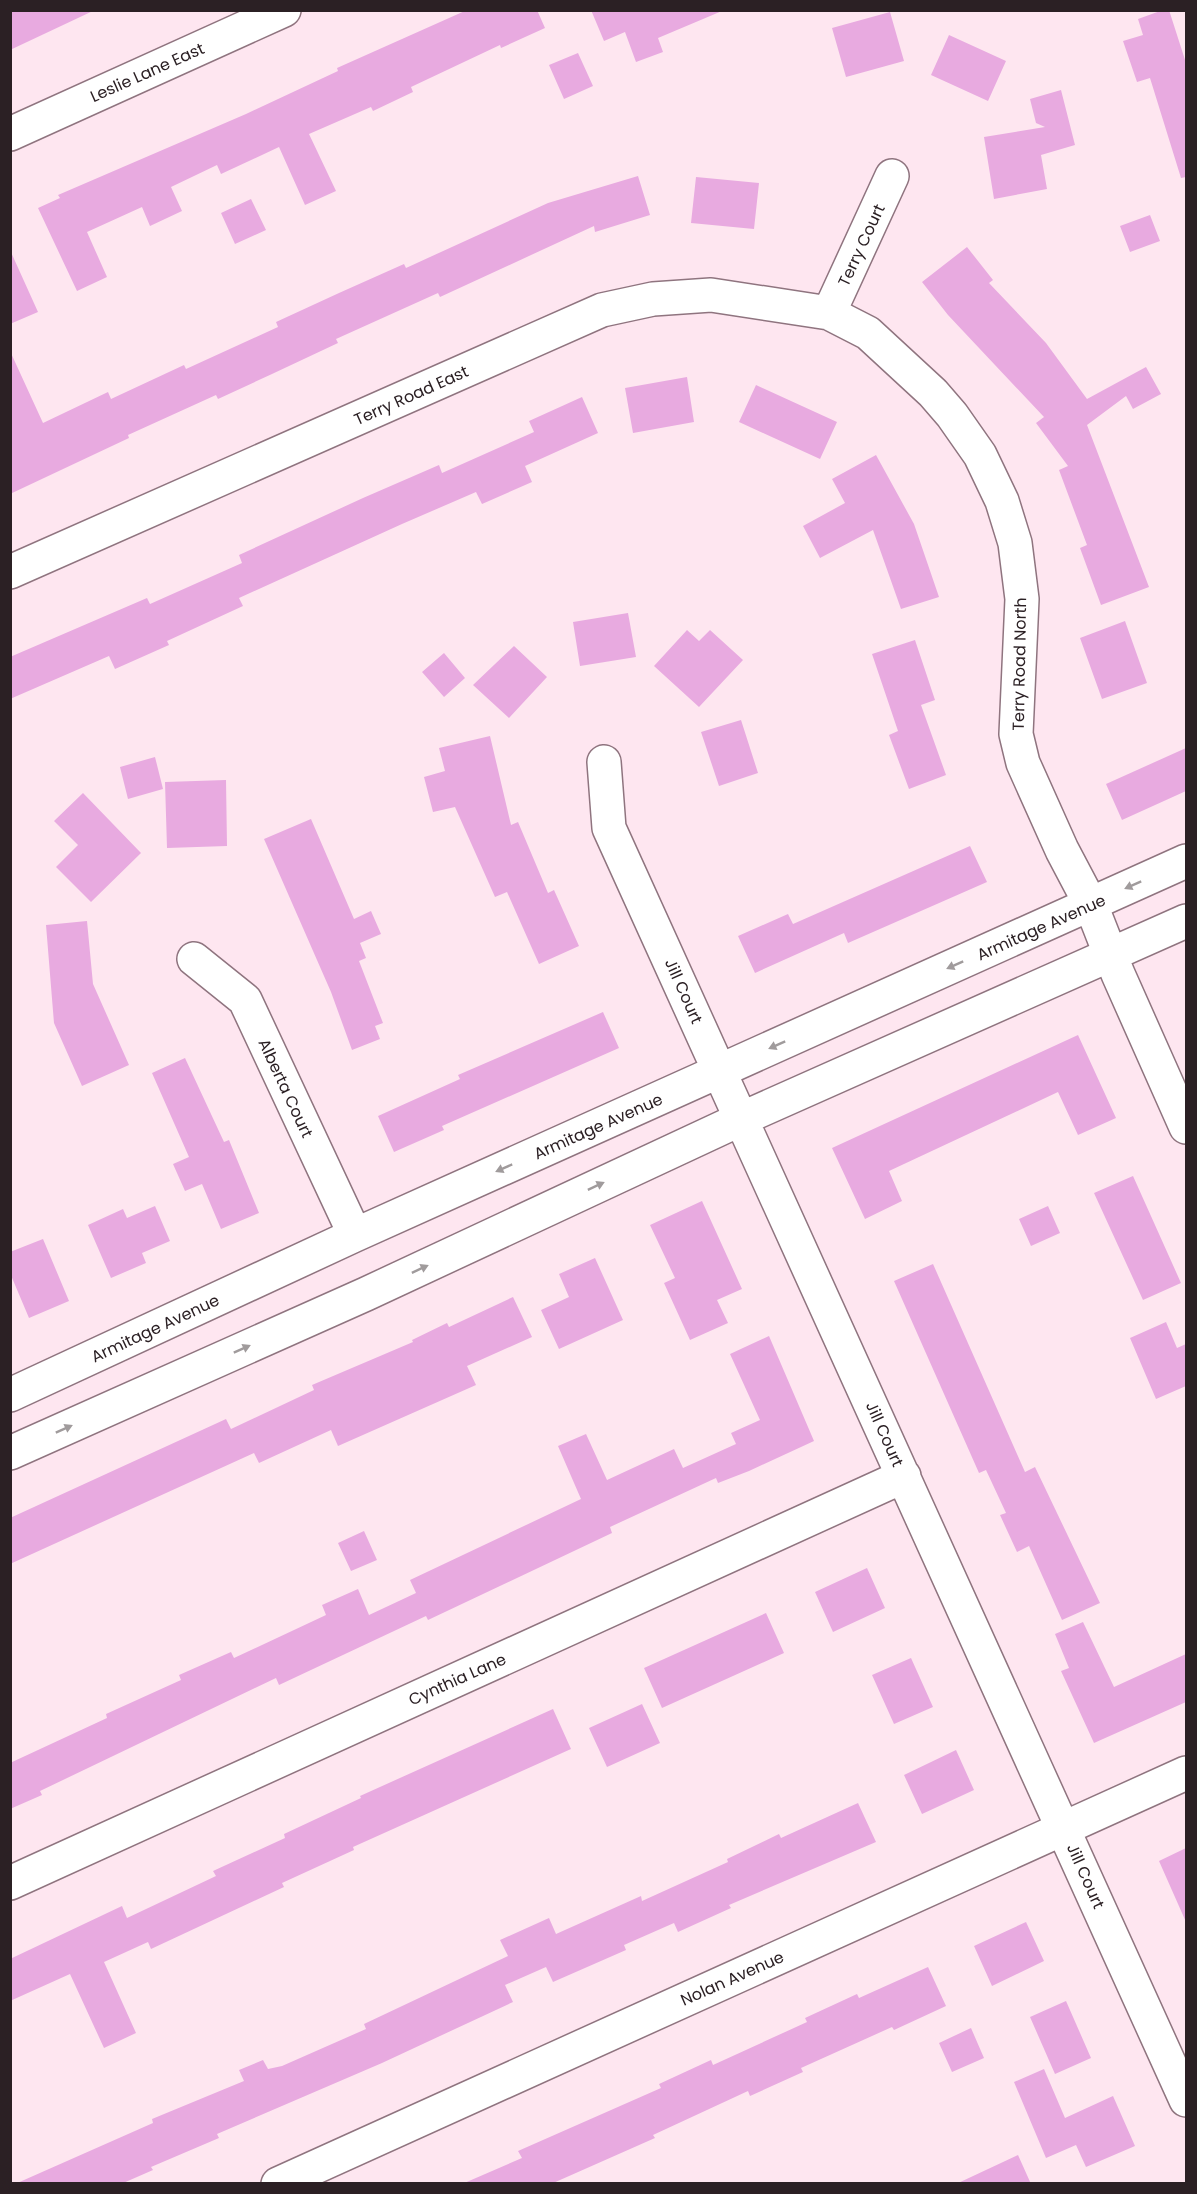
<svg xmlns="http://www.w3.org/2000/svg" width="1197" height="2194" font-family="Poppins,sans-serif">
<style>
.building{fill:#e8aae0}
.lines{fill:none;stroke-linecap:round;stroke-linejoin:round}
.minor-casing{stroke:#8f747f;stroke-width:36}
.minor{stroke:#fff;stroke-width:33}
.oneway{fill:#a09b9c}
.labels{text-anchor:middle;stroke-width:5;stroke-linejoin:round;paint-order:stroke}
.street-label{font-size:16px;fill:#2b2024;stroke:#fff}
</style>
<rect width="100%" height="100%" fill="#fee6f0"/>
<!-- building -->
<path class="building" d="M 10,10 L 95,10 L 10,50 Z
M 467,10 L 537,10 L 545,28 L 501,48 L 500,45 L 411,87 L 413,92 L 373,111 L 371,107 L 309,134 L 336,191 L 305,205 L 279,147 L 221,174 L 217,165 L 171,187 L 182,211 L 150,226 L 142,207 L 87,232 L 107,277 L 77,291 L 38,208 L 60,198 L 58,195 L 246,114 L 338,71 L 337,68 Z
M 591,10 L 722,10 L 722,11 L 658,38 L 663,52 L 636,62 L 625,32 L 604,41 Z
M 1163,10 L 1169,10 L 1186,63 L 1186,177 L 1181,178 L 1150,78 L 1137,82 L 1123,41 L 1143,35 L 1138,19 Z
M 890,12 L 904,61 L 846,77 L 832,28 Z
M 949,35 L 1006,61 L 988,101 L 931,75 Z
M 578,53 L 593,86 L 564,99 L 549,65 Z
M 1061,90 L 1075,145 L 1041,155 L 1047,189 L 994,199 L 984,137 L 1045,127 L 1036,123 L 1030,99 Z
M 638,176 L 650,215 L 595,232 L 594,226 L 440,297 L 438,293 L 336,339 L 338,343 L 272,374 L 218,399 L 216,395 L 128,435 L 129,438 L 10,494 L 10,351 L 43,423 L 108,392 L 111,399 L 184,365 L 186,369 L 278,327 L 276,322 L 339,293 L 404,264 L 406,268 L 548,203 Z
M 696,177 L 759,183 L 754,229 L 691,223 Z
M 251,199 L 266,230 L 235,244 L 221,213 Z
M 1150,215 L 1160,241 L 1130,252 L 1120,226 Z
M 967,247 L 993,280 L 989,283 L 1046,343 L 1087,399 L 1146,367 L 1161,394 L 1133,409 L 1126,396 L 1087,425 L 1149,587 L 1101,605 L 1080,548 L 1087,545 L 1059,470 L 1068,466 L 1036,423 L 1044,417 L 948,315 L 922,282 Z
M 10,250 L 38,312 L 10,324 Z
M 687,377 L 694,422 L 633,433 L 625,388 Z
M 756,385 L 837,422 L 820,459 L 739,422 Z
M 582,397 L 598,433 L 525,466 L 532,482 L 482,504 L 476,492 L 402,524 L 239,598 L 243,606 L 167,641 L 169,645 L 115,669 L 109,656 L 10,699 L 10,657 L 147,598 L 150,604 L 242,563 L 239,555 L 363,498 L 439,465 L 442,473 L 534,432 L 529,421 Z
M 876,455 L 914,524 L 939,597 L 901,609 L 873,530 L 820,558 L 803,526 L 845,503 L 832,479 Z
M 628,613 L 636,657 L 580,666 L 573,622 Z
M 1125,621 L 1147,683 L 1102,699 L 1080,638 Z
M 687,630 L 699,641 L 710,630 L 743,660 L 699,707 L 654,666 Z
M 915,640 L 935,700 L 921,705 L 946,775 L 909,789 L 889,735 L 898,731 L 872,654 Z
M 514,646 L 547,677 L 509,718 L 473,685 Z
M 444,653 L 465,678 L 444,697 L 422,672 Z
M 741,720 L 758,773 L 719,786 L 701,732 Z
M 490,736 L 511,825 L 518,822 L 548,893 L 554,890 L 579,946 L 539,964 L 507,892 L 495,897 L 455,807 L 433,812 L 424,777 L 445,771 L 439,748 Z
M 1186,748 L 1186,791 L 1122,820 L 1106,784 Z
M 155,757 L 163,789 L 128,799 L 120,767 Z
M 226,780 L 227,846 L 167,848 L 165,782 Z
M 83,793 L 141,853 L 91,902 L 56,867 L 78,845 L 54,821 Z
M 311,819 L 354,919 L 371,911 L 381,934 L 360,943 L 366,958 L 359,961 L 383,1023 L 375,1026 L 380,1039 L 352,1050 L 331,992 L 264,839 Z
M 970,846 L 987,882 L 848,943 L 844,933 L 755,973 L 738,936 L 788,914 L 793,924 Z
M 87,921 L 93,984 L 129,1065 L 82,1086 L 54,1023 L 46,925 Z
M 603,1012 L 619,1048 L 442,1126 L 444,1130 L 394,1152 L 378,1116 L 460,1079 L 458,1075 Z
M 1078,1035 L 1116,1118 L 1078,1135 L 1058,1092 L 889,1171 L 902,1201 L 865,1219 L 832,1148 Z
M 185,1058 L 224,1142 L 229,1140 L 259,1213 L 221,1229 L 202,1184 L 185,1191 L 173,1164 L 189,1157 L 152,1073 Z
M 1133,1176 L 1181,1283 L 1143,1300 L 1094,1193 Z
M 702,1201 L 742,1289 L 717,1300 L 728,1323 L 690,1340 L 664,1283 L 675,1278 L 650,1225 Z
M 155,1206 L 170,1241 L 142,1253 L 146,1263 L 111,1278 L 88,1225 L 123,1209 L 127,1218 Z
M 1048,1206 L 1060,1233 L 1031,1246 L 1019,1219 Z
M 43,1239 L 69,1301 L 29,1318 L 10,1273 L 10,1252 Z
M 595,1258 L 623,1320 L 559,1349 L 541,1310 L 569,1297 L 559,1274 Z
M 933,1264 L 1025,1472 L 1035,1467 L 1100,1603 L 1062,1620 L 1029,1546 L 1017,1552 L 1000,1515 L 1006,1513 L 986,1470 L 979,1473 L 894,1281 Z
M 513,1297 L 532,1337 L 467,1366 L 476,1385 L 338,1446 L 331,1430 L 259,1463 L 254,1453 L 10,1564 L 10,1518 L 226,1419 L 231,1429 L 314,1390 L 312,1385 L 413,1342 L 412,1340 L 447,1323 L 449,1327 Z
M 1166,1322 L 1177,1348 L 1186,1344 L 1186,1386 L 1156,1399 L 1130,1338 Z
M 769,1336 L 814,1441 L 749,1471 L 718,1483 L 716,1478 L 610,1527 L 612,1533 L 428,1620 L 426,1616 L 279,1685 L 276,1678 L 40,1791 L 42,1795 L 10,1809 L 10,1763 L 107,1718 L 106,1714 L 181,1680 L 179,1675 L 231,1652 L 234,1658 L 326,1615 L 322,1605 L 358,1589 L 369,1615 L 416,1593 L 410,1580 L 581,1499 L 558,1446 L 586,1434 L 607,1480 L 674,1449 L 683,1468 L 736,1444 L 731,1433 L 760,1420 L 730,1354 Z
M 364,1531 L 377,1560 L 351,1571 L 338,1543 Z
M 867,1568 L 885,1608 L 833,1632 L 815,1592 Z
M 766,1613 L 784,1653 L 662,1708 L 644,1668 Z
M 1083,1622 L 1114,1687 L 1186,1654 L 1186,1702 L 1094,1743 L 1061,1671 L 1069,1668 L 1055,1634 Z
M 911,1658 L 933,1707 L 894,1724 L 872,1675 Z
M 642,1704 L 660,1743 L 607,1767 L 589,1728 Z
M 553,1709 L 571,1749 L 353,1847 L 354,1850 L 282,1883 L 284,1887 L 151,1949 L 148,1942 L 104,1962 L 136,2033 L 104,2048 L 70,1974 L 10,2001 L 10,1959 L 122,1906 L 127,1918 L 216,1876 L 213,1871 L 285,1838 L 284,1834 L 361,1798 L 360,1796 Z
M 956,1750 L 974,1790 L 922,1814 L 904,1775 Z
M 858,1803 L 876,1842 L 729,1905 L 731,1908 L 678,1932 L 674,1923 L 624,1945 L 626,1950 L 553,1982 L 546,1967 L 505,1985 L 513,2002 L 382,2063 L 217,2134 L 219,2138 L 151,2167 L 153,2170 L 121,2184 L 15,2184 L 153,2123 L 152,2119 L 244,2081 L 239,2070 L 263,2060 L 268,2069 L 282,2066 L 366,2029 L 364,2024 L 508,1956 L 500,1940 L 549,1918 L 556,1934 L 641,1896 L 642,1901 L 728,1862 L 727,1859 L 779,1834 L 781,1838 Z
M 1186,1848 L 1186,1922 L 1159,1861 Z
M 1026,1922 L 1044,1961 L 992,1986 L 974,1946 Z
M 928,1967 L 946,2006 L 894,2030 L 892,2027 L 801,2068 L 803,2072 L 750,2096 L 748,2091 L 653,2135 L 655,2138 L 551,2184 L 462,2184 L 522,2158 L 518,2151 L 661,2088 L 659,2084 L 711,2060 L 713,2065 L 807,2022 L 805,2018 L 857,1994 L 859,1998 Z
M 1066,2001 L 1091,2058 L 1055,2074 L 1030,2017 Z
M 971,2028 L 984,2058 L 952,2072 L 939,2043 Z
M 1044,2069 L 1065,2118 L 1113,2096 L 1135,2146 L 1086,2167 L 1076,2145 L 1046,2158 L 1014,2082 Z
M 1018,2155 L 1031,2184 L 956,2184 Z"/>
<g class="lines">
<!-- minor casing -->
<g class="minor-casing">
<path id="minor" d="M 10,134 L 284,10
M 829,313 L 892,176
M 10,572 L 602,310 L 653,299 L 711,295 L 829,313 L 868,333 L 933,393 L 952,415 L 980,455 L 1002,501 L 1015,543 L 1022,599 L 1016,734 L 1023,763 L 1062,850 L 1091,905 L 1118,974 L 1186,1127
M 604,762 L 609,828 L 1186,2100
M 194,959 L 245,1000 L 355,1235
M 10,1395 L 355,1235 L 1186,861
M 10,1453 L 366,1294 L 741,1119 L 1186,921
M 10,1883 L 904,1476
M 278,2184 L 1186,1773"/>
</g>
<!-- minor -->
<use href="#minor" class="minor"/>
</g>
<!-- one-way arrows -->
<defs><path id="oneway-solid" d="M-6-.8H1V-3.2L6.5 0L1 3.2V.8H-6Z" transform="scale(1.5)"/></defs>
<g class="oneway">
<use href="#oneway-solid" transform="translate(1133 885) rotate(156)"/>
<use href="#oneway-solid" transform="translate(955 965) rotate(156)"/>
<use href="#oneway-solid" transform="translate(777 1045) rotate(156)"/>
<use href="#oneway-solid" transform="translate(504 1168) rotate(156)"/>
<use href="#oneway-solid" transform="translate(596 1186) rotate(-25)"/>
<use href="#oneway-solid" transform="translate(420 1269) rotate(-25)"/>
<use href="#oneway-solid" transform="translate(242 1349) rotate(-24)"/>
<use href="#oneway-solid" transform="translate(64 1429) rotate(-24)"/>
</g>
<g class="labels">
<!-- street labels -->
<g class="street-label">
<text transform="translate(147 72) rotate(-24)" y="6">Leslie Lane East</text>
<text transform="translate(861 245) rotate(-65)" y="6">Terry Court</text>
<text transform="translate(411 395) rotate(-24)" y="6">Terry Road East</text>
<text transform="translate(1019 664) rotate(-89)" y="6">Terry Road North</text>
<text transform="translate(1041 927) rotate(-24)" y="6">Armitage Avenue</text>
<text transform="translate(684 991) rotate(66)" y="6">Jill Court</text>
<text transform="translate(286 1088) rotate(65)" y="6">Alberta Court</text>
<text transform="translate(598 1126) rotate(-24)" y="6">Armitage Avenue</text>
<text transform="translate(155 1328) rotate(-25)" y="6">Armitage Avenue</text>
<text transform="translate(885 1434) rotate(66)" y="6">Jill Court</text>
<text transform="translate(457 1679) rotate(-24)" y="6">Cynthia Lane</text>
<text transform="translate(1086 1876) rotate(66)" y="6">Jill Court</text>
<text transform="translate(732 1978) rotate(-24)" y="6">Nolan Avenue</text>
</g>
</g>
<!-- border -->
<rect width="1197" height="2194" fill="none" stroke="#2b2024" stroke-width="24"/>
</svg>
